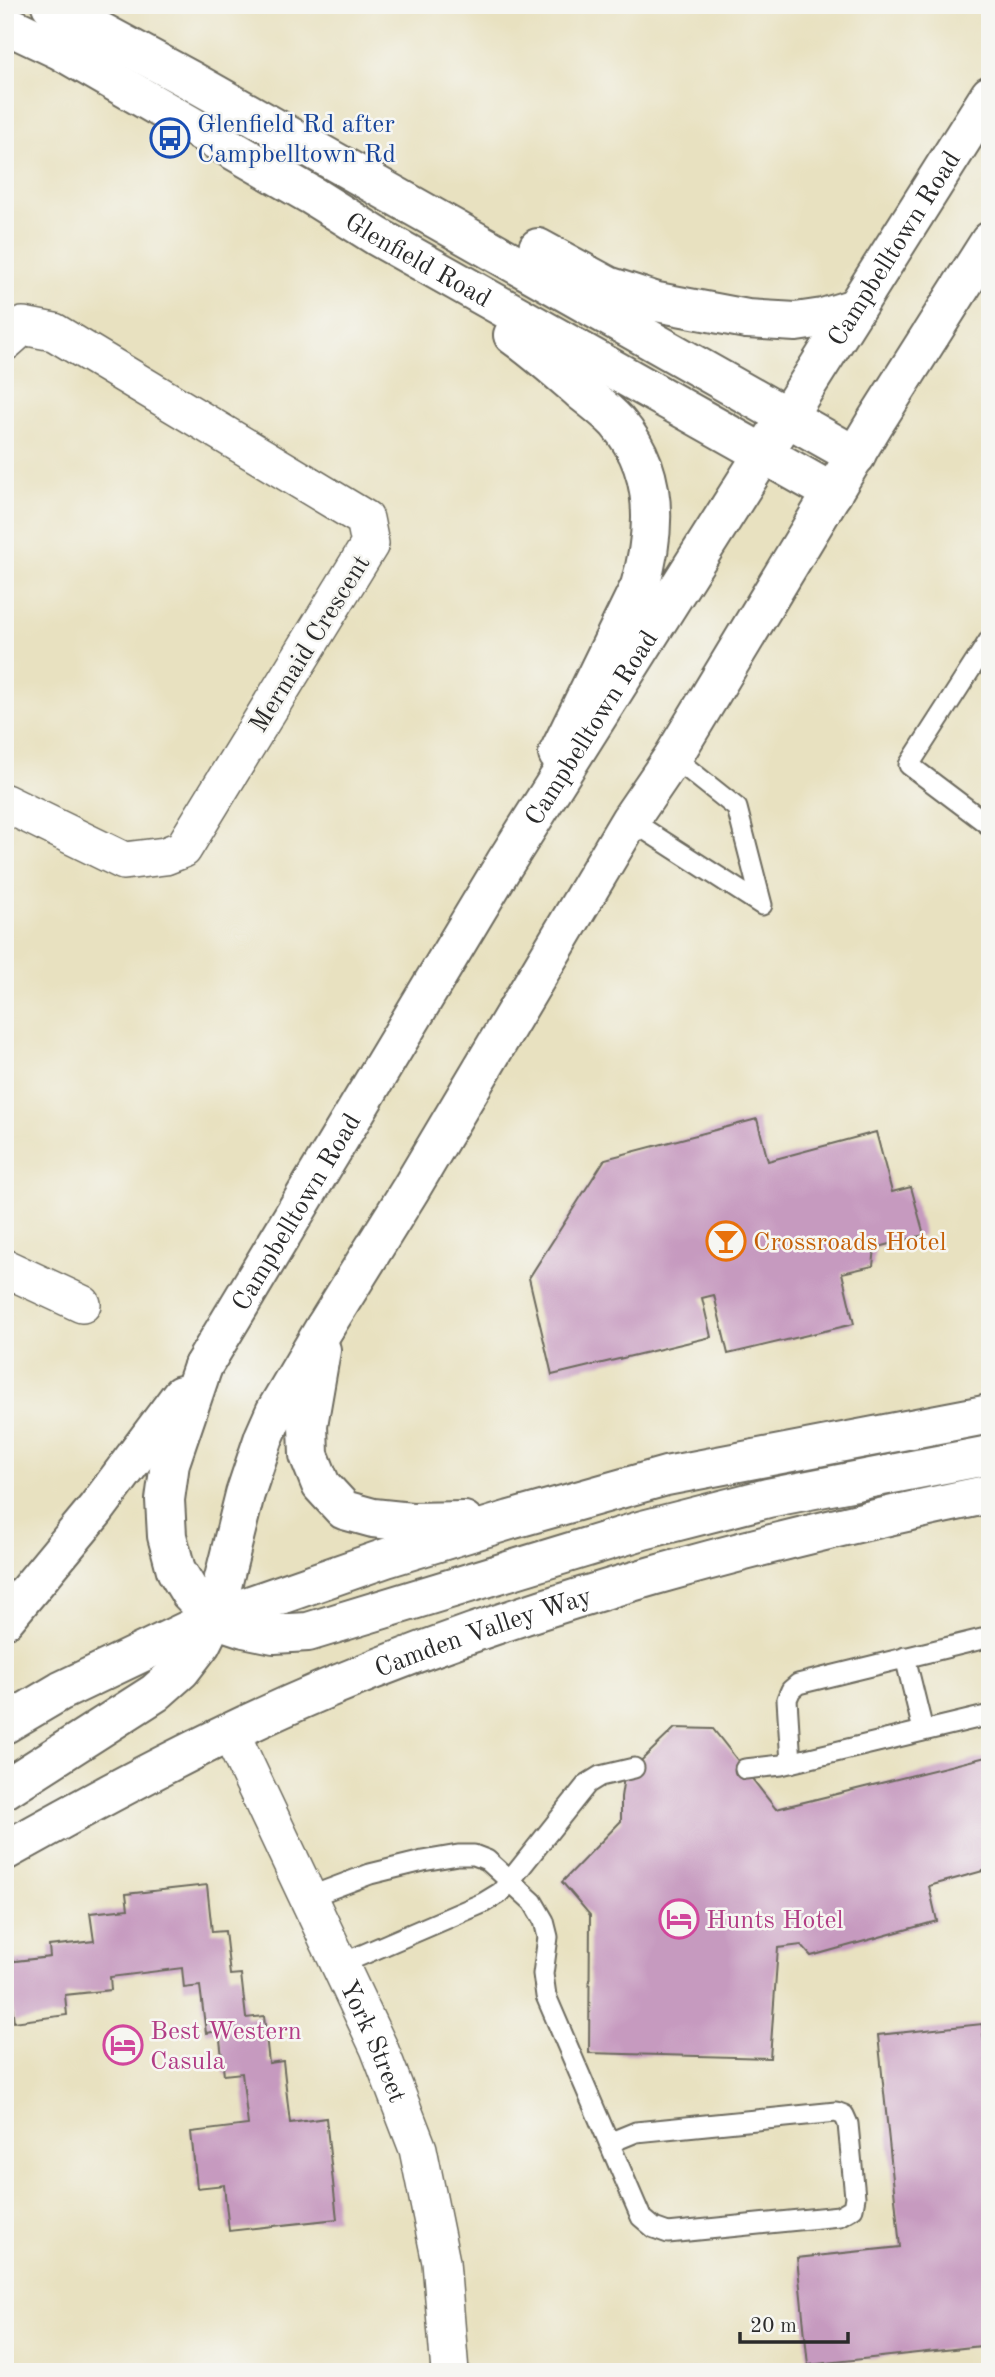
<svg xmlns="http://www.w3.org/2000/svg" width="995" height="2377" font-family="'Old Standard TT',serif">
<style>
.building{fill:#c69abf}
.lines{fill:none;stroke-linecap:round;stroke-linejoin:round}
.lane-casing{stroke:#6d6b5f;stroke-width:23}
.street-casing{stroke:#6d6b5f;stroke-width:40}
.secondary-casing{stroke:#6d6b5f;stroke-width:42}
.primary-casing{stroke:#6d6b5f;stroke-width:42}
.highway-casing{stroke:#6d6b5f;stroke-width:42}
.lane{stroke:#fff;stroke-width:19}
.street{stroke:#fff;stroke-width:37}
.secondary{stroke:#fff;stroke-width:38}
.primary{stroke:#fff;stroke-width:38}
.highway{stroke:#fff;stroke-width:38}
.labels{text-anchor:middle;stroke-width:5;stroke-linejoin:round;paint-order:stroke}
.transit-label{font-size:26px;fill:#164399;stroke:#f6f6f2;text-anchor:start}
.street-label{font-size:26px;fill:#2b2b2b;stroke:#f6f6f2}
.food-label{font-size:26px;fill:#c56008;stroke:#f6f6f2;text-anchor:start}
.hotel-label{font-size:26px;fill:#b23c85;stroke:#f6f6f2;text-anchor:start}
</style>
<rect width="100%" height="100%" fill="#f6f6f2"/>
<filter id="ink" filterUnits="userSpaceOnUse"><feTurbulence type="fractalNoise" baseFrequency=".0143" numOctaves="2"/><feDisplacementMap in="SourceGraphic" scale="14" xChannelSelector="R" yChannelSelector="G"/><feConvolveMatrix kernelMatrix="1 2 1 2 8 2 1 2 1" color-interpolation-filters="sRGB"/></filter>
<filter id="wash" filterUnits="userSpaceOnUse"><feTurbulence type="fractalNoise" baseFrequency=".00686" numOctaves="4" result="noise"/><feDisplacementMap in="SourceGraphic" scale="28" xChannelSelector="R" yChannelSelector="G"/><feGaussianBlur stdDeviation="1.57" result="paint"/><feColorMatrix in="noise" values="0 0 0 0 0 0 0 0 0 0 0 0 0 0 0 0 0 1.4 0 .05"/><feComposite in="paint" operator="in"/></filter>
<g filter="url(#wash)">
<rect width="100%" height="100%" fill="#e8e1c0"/>
<g id="blocks">
<!-- building -->
<path class="building" d="M 757,1119 L 768,1161 L 876,1132 L 892,1192 L 911,1187 L 924,1235 L 875,1248 L 873,1266 L 842,1273 L 854,1324 L 728,1354 L 714,1295 L 702,1298 L 711,1337 L 552,1375 L 529,1278 L 605,1159 Z
M 675,1728 L 713,1729 L 776,1809 L 990,1756 L 990,1869 L 929,1886 L 937,1921 L 811,1956 L 801,1945 L 778,1948 L 770,2058 L 589,2053 L 590,1915 L 562,1882 L 621,1821 L 621,1797 L 624,1777 Z
M 207,1885 L 212,1932 L 225,1931 L 230,1975 L 241,1974 L 246,2018 L 264,2016 L 269,2063 L 283,2061 L 290,2123 L 326,2118 L 337,2219 L 229,2231 L 224,2185 L 197,2188 L 191,2132 L 248,2125 L 242,2073 L 224,2075 L 219,2031 L 206,2033 L 200,1986 L 184,1988 L 182,1968 L 110,1977 L 111,1990 L 65,1995 L 67,2015 L 14,2022 L 7,1962 L 50,1957 L 49,1946 L 94,1941 L 90,1913 L 128,1909 L 126,1894 Z
M 982,2024 L 990,2098 L 990,2345 L 808,2365 L 797,2258 L 900,2247 L 878,2035 Z"/>
</g>
</g>
<g filter="url(#ink)">
<use href="#blocks" fill-opacity="0" stroke="#6d6b5f" stroke-width="2"/>
<g class="lines">
<!-- lane casing -->
<g class="lane-casing">
<path id="lane" d="M 990,639 L 909,765 L 990,826
M 673,757 L 737,808 L 762,905
M 630,820 L 762,905
M 905,1657 L 923,1730
M 791,1763 L 787,1699 L 791,1690 L 798,1684 L 990,1637
M 745,1769 L 781,1765 L 990,1715
M 309,1897 L 370,1874 L 423,1861 L 458,1855 L 474,1855 L 487,1860 L 533,1902 L 544,1921 L 548,1937 L 543,1974 L 546,1996 L 641,2217 L 654,2228 L 668,2233 L 839,2216 L 853,2208 L 855,2197 L 848,2124 L 844,2115 L 836,2112 L 636,2132 L 609,2143
M 341,1964 L 483,1903 L 501,1892 L 587,1784 L 600,1776 L 634,1768"/>
</g>
<!-- street casing -->
<g class="street-casing">
<g id="street">
<path d="M 5,342 L 23,326 L 54,332 L 365,519 L 370,544 L 183,849 L 165,856 L 124,861 L 5,803"/>
<path d="M 5,1268 L 82,1304"/>
<path id="s1" d="M 230,1732 L 379,2048 L 418,2149 L 441,2262 L 450,2372"/>
</g>
</g>
<!-- secondary casing -->
<g class="secondary-casing">
<g id="secondary">
<path d="M 51,5 L 190,80 L 856,456"/>
<path id="s2" d="M 5,24 L 60,50 L 311,195 L 378,237 L 833,493"/>
<path d="M 538,248 L 608,286 L 657,302 L 747,319 L 796,322 L 823,318 L 855,308"/>
<path d="M 513,335 C 537,352 558,371 580,390 C 592,400 606,410 617,422 C 658,469 657,529 640,586 L 558,754"/>
</g>
</g>
<!-- primary casing -->
<g class="primary-casing">
<g id="primary">
<path d="M 325,1327 L 410,1190 L 630,820 L 673,757 L 874,424 L 990,241"/>
<path id="s3" d="M 203,1366 L 505,863 L 990,95"/>
</g>
</g>
<!-- highway casing -->
<g class="highway-casing">
<g id="highway">
<path d="M 321,1350 L 308,1425 L 309,1455 L 321,1485 L 344,1510 L 373,1518 L 411,1522 L 464,1521"/>
<path d="M 203,1366 L 170,1463 L 165,1500 L 167,1536 L 176,1570 L 190,1593 L 214,1618 L 244,1628 L 274,1634 L 308,1632 L 643,1530 L 768,1498 L 990,1455"/>
<path d="M 5,1619 L 96,1509 L 181,1395"/>
<path d="M 5,1724 L 61,1691 L 214,1618 L 386,1558 L 510,1520 L 666,1476 L 990,1414"/>
<path d="M 5,1789 L 155,1693 L 181,1670 L 201,1644 L 214,1618 L 245,1494 L 264,1437 L 275,1412 L 325,1327"/>
<path id="s4" d="M 5,1851 C 110,1792 215,1736 326,1689 C 538,1600 764,1541 990,1494"/>
</g>
</g>
<!-- lane -->
<use href="#lane" class="lane"/>
<!-- street -->
<use href="#street" class="street"/>
<!-- secondary -->
<use href="#secondary" class="secondary"/>
<!-- primary -->
<use href="#primary" class="primary"/>
<!-- highway -->
<use href="#highway" class="highway"/>
</g>
</g>
<!-- icons -->
<defs>
<g id="bus-ring" transform="scale(2.0125)"><circle r="9.5" fill="#f6f6f2" stroke="#1a4fb4" stroke-width="1.5"/><path d="M-5-6H5V4H4V6H2V4H-2V6H-4V4H-5ZM-3.5-4V0h7V-4ZM-3.5 1.2v1.5H-2V1.2ZM2 1.2v1.5H3.5V1.2Z" fill="#1a4fb4"/></g>
<g id="bar-ring" transform="scale(2.0125)"><circle r="9.5" fill="#f6f6f2" stroke="#e8710a" stroke-width="1.5"/><path d="M-6-5H6L.8 .8V4.5H3.5V6h-7V4.5H-.8V.8Z" fill="#e8710a"/></g>
<g id="hotel-ring" transform="scale(2.0125)"><circle r="9.5" fill="#f6f6f2" stroke="#d1479c" stroke-width="1.5"/><path d="M-6-4.5h1.5V1H6V5H4.5V3h-9V5H-6ZM-4 0a1.8 1.8 0 1 1 3.6 0ZM.5 0V-2.5h3Q6-2.5 6 0Z" fill="#d1479c"/></g>
</defs>
<g fill-rule="evenodd">
<use href="#bus-ring" x="170" y="138"/>
<use href="#bar-ring" x="726" y="1241"/>
<use href="#hotel-ring" x="679" y="1919"/>
<use href="#hotel-ring" x="123" y="2045"/>
</g>
<g class="labels">
<!-- transit labels -->
<g class="transit-label">
<text x="197" y="132">Glenfield Rd after<tspan x="197" dy="30">Campbelltown Rd</tspan></text>
</g>
<!-- street labels -->
<g class="street-label">
<text dy="9" stroke="none"><textPath href="#s3" startOffset="1314">Campbelltown Road</textPath></text>
<text dy="9" stroke="none"><textPath href="#s2" startOffset="476">Glenfield Road</textPath></text>
<text transform="translate(309 643) rotate(-58)" y="9">Mermaid Crescent</text>
<text dy="9" stroke="none"><textPath href="#s3" startOffset="747">Campbelltown Road</textPath></text>
<text dy="9" stroke="none"><textPath href="#s3" startOffset="180">Campbelltown Road</textPath></text>
<text dy="9" stroke="none"><textPath href="#s4" startOffset="527">Camden Valley Way</textPath></text>
<text dy="9" stroke="none"><textPath href="#s1" startOffset="341">York Street</textPath></text>
</g>
<!-- food labels -->
<g class="food-label">
<text x="753" y="1250">Crossroads Hotel</text>
</g>
<!-- hotel labels -->
<g class="hotel-label">
<text x="706" y="1928">Hunts Hotel</text>
<text x="150" y="2039">Best Western<tspan x="150" dy="30">Casula</tspan></text>
</g>
</g>
<!-- margin -->
<rect width="995" height="2377" fill="none" stroke="#f6f6f2" stroke-width="28"/>
<!-- scale -->
<path d="M740 2332v10h108v-10" fill="none" stroke="#2b2b2b" stroke-width="3.5"/>
<text x="750" y="2332" font-size="21" fill="#2b2b2b" stroke="#f6f6f2" stroke-width="5" paint-order="stroke">20 m</text>
</svg>
